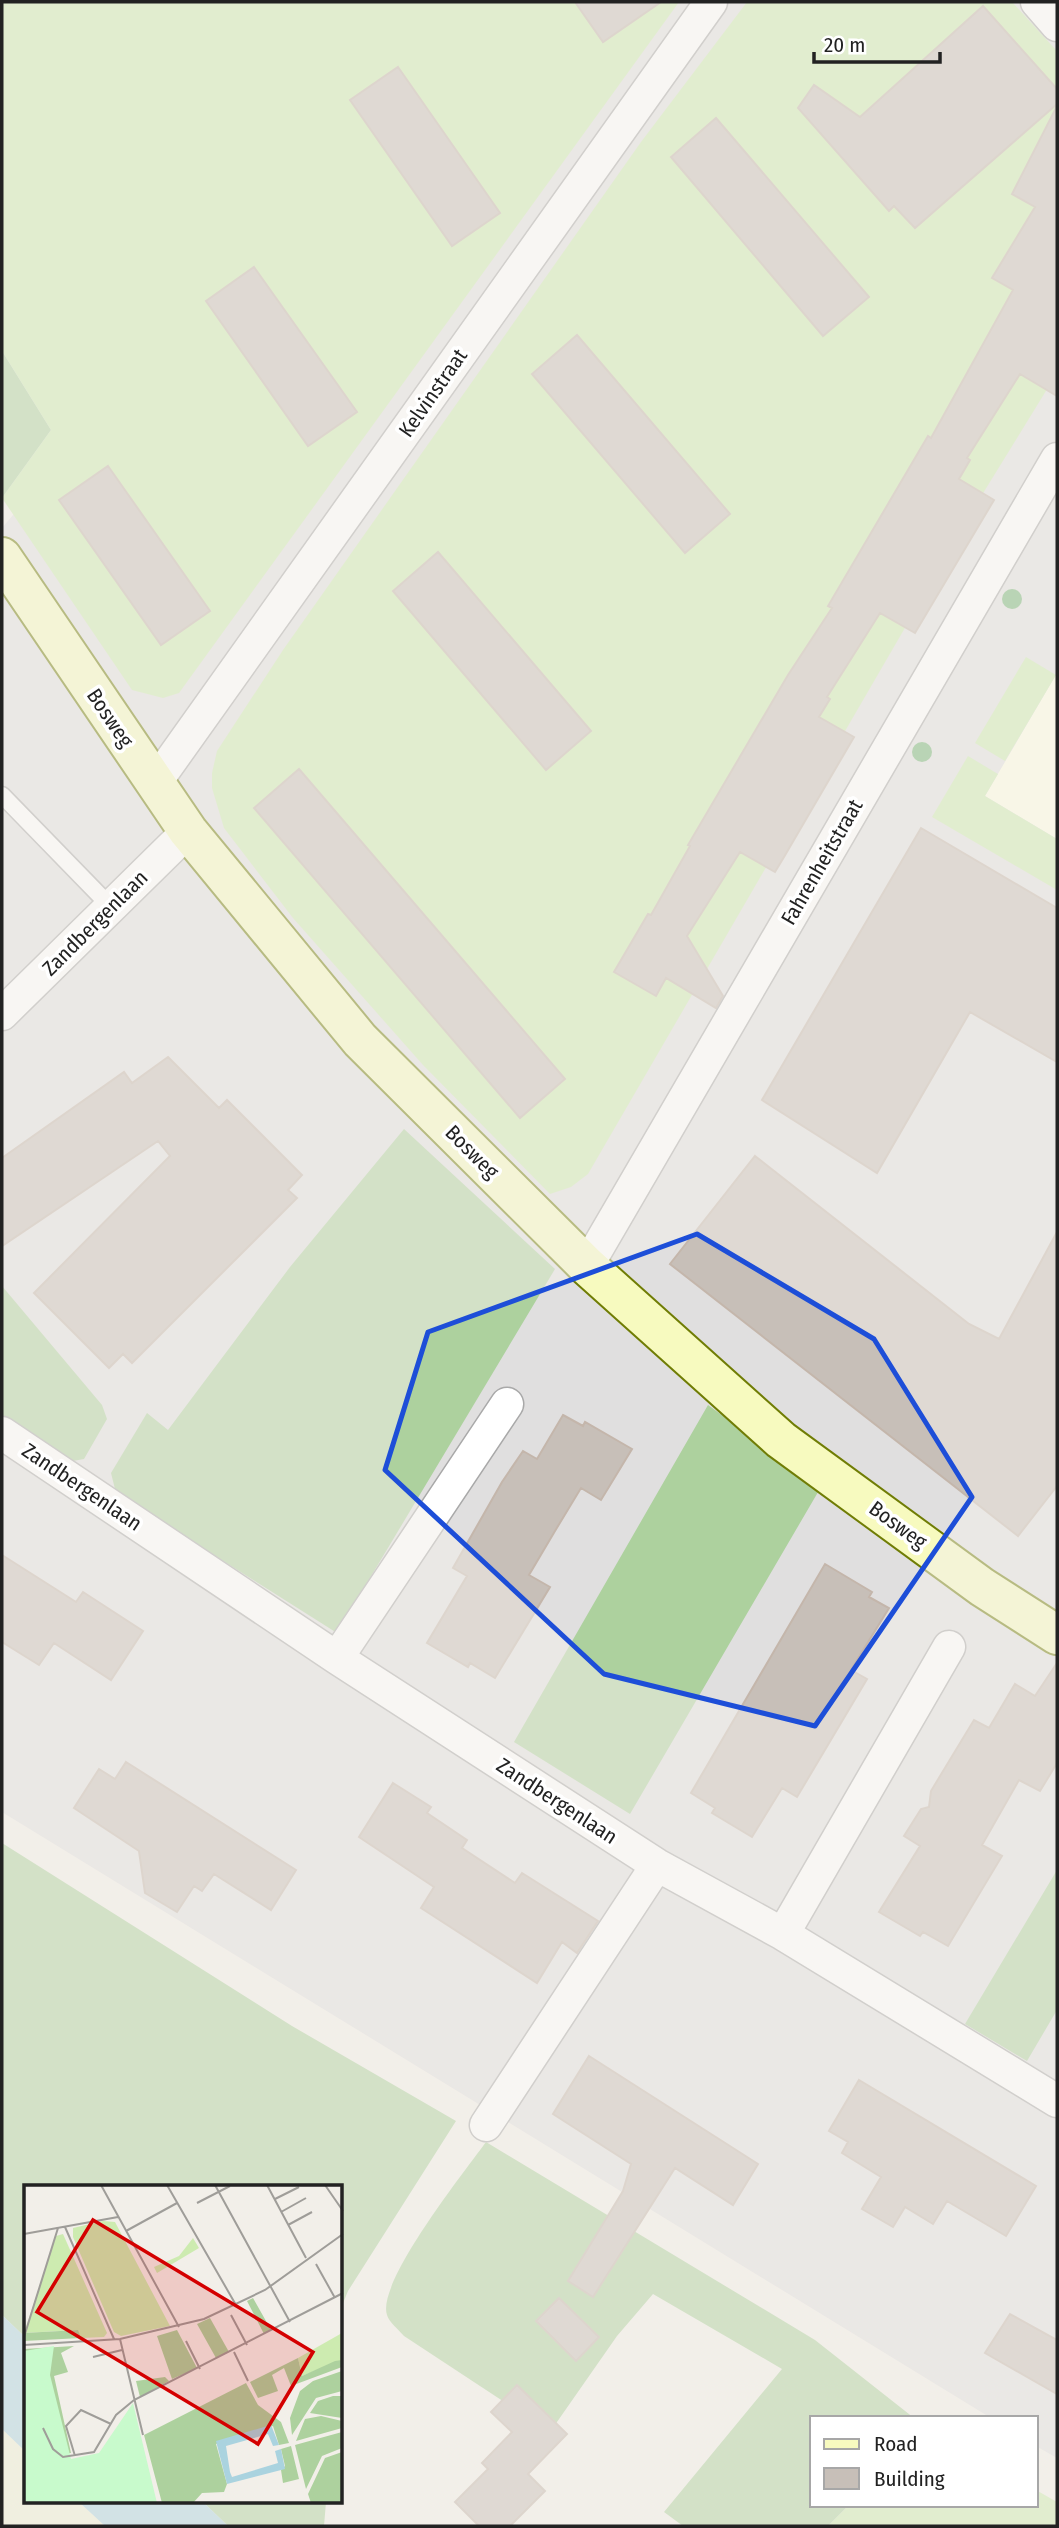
<svg xmlns="http://www.w3.org/2000/svg" width="1059" height="2528" font-family="'Fira Sans Condensed',sans-serif">
<style>
.residential{fill:#e0dfdf}
.education{fill:#ffffe5}
.farmland{fill:#eef0d5}
.grass{fill:#cdebb0}
.forest{fill:#add19e}
.water{fill:#aad3df}
.building{fill:#c7bfb8;stroke:#c4b6ab;stroke-width:2}
.lines{fill:none;stroke-linecap:round;stroke-linejoin:round}
.lane-casing{stroke:#a9a9a9;stroke-width:19}
.street-casing{stroke:#a9a9a9;stroke-width:35}
.secondary-casing{stroke:#707d05;stroke-width:42}
.lane{stroke:#fff;stroke-width:16}
.street{stroke:#fff;stroke-width:32}
.secondary{stroke:#f7fabf;stroke-width:38}
.tree{fill:#74b475}
.marked{fill:none;stroke:#1d4ed8;stroke-width:5;stroke-linejoin:round}
.labels{text-anchor:middle;stroke-width:7;stroke-linejoin:round;paint-order:stroke}
.street-label{font-size:21px;fill:#222;stroke:#fff}
.inset-road{fill:none;stroke:#9f9d99;stroke-width:2}
.view{fill:#d40000;fill-opacity:0.15;stroke:#d40000;stroke-width:3.5}
.inset-edge{fill:none;stroke:#222;stroke-width:3.5}
</style>
<rect width="100%" height="100%" fill="#f2efe9"/>
<!-- residential -->
<path class="residential" d="M 448,2 L 1057,2 L 1057,2458 L 1036,2446 L 1036,2418 L 991,2418 L 2,1812 L 2,528 Z"/>
<!-- education -->
<path class="education" d="M 1057,673 L 1057,839 L 985,796 Z"/>
<!-- farmland -->
<path class="farmland" d="M 2,2429 L 26,2452 L 26,2502 L 79,2502 L 105,2526 L 2,2526 Z"/>
<!-- grass -->
<path class="grass" d="M 2,2 L 679,2 L 179,693 L 163,698 L 132,690 L 2,498 L 51,430 L 2,351 Z
M 747,2 L 1012,2 L 1057,51 L 1057,373 L 985,490 L 588,1174 L 571,1187 L 550,1194 L 423,1065 L 293,918 L 224,828 L 212,788 L 212,773 L 217,751 L 283,650 L 641,142 Z
M 1026,657 L 1056,675 L 1005,761 L 975,743 Z
M 968,756 L 998,774 L 985,796 L 1057,839 L 1057,890 L 932,817 Z
M 1036,2490 L 1057,2502 L 1057,2526 L 828,2526 L 849,2505 L 1036,2505 Z"/>
<!-- forest -->
<path class="forest" d="M 2,351 L 51,430 L 2,498 Z
M 404,1129 L 555,1269 L 337,1633 L 116,1493 L 111,1473 L 147,1413 L 168,1430 L 290,1267 Z
M 2,1286 L 102,1405 L 107,1419 L 84,1459 L 67,1462 L 2,1421 Z
M 708,1405 L 821,1487 L 630,1814 L 514,1742 Z
M 2,1843 L 292,2026 L 456,2121 L 348,2291 L 341,2308 L 341,2187 L 26,2187 L 26,2338 L 2,2315 Z
M 1057,1870 L 1057,2010 L 1027,2061 L 965,2024 Z
M 486,2142 L 815,2340 L 914,2418 L 812,2418 L 812,2505 L 849,2505 L 828,2526 L 683,2526 L 664,2512 L 782,2369 L 653,2294 L 617,2336 L 550,2432 L 404,2336 C 399,2330 389,2322 387,2315 C 376,2283 465,2171 486,2142 Z
M 203,2502 L 326,2502 L 324,2526 L 228,2526 Z"/>
<!-- water -->
<path class="water" d="M 2,2315 L 26,2338 L 26,2452 L 2,2429 Z
M 79,2502 L 203,2502 L 228,2526 L 105,2526 Z"/>
<!-- building -->
<path class="building" d="M 575,2 L 661,2 L 603,42 Z
M 983,6 L 1057,89 L 1057,104 L 915,228 L 894,206 L 889,211 L 798,108 L 814,85 L 860,117 Z
M 398,67 L 500,213 L 452,246 L 350,100 Z
M 1057,106 L 1057,396 L 1020,374 L 967,458 L 970,460 L 959,479 L 994,500 L 915,633 L 880,613 L 827,697 L 830,699 L 819,717 L 854,737 L 784,857 L 775,872 L 740,852 L 687,936 L 723,996 L 716,1008 L 666,978 L 656,996 L 614,972 L 648,914 L 651,915 L 690,846 L 688,845 L 788,675 L 832,608 L 828,606 L 928,436 L 931,438 L 1013,290 L 992,278 L 1035,207 L 1012,194 Z
M 716,118 L 869,297 L 823,336 L 671,157 Z
M 254,267 L 357,412 L 308,446 L 206,301 Z
M 577,335 L 730,514 L 685,553 L 532,374 Z
M 108,466 L 210,611 L 161,645 L 59,500 Z
M 438,552 L 591,731 L 546,770 L 393,591 Z
M 299,769 L 565,1079 L 520,1118 L 254,808 Z
M 921,828 L 1057,908 L 1057,1062 L 970,1012 L 877,1173 L 762,1100 Z
M 168,1057 L 219,1108 L 227,1100 L 302,1175 L 288,1190 L 297,1198 L 132,1363 L 123,1354 L 109,1368 L 34,1293 L 170,1156 L 158,1141 L 2,1246 L 2,1158 L 124,1072 L 132,1083 Z
M 755,1156 L 969,1324 L 999,1339 L 1057,1232 L 1057,1486 L 1018,1536 L 670,1264 Z
M 563,1415 L 583,1426 L 585,1422 L 632,1449 L 601,1500 L 581,1488 L 555,1531 L 529,1575 L 550,1587 L 495,1678 L 470,1663 L 468,1667 L 427,1643 L 467,1576 L 453,1568 L 502,1482 L 523,1451 L 537,1459 Z
M 2,1555 L 76,1602 L 83,1592 L 143,1631 L 111,1680 L 54,1643 L 39,1665 L 2,1642 Z
M 825,1564 L 872,1592 L 869,1597 L 889,1608 L 851,1670 L 867,1679 L 797,1797 L 782,1788 L 752,1837 L 712,1813 L 715,1808 L 691,1793 Z
M 1057,1663 L 1057,1763 L 1040,1791 L 1019,1780 L 982,1845 L 1002,1856 L 948,1946 L 923,1932 L 920,1936 L 879,1912 L 920,1846 L 904,1836 L 921,1809 L 929,1807 L 931,1791 L 974,1720 L 989,1728 L 1015,1684 L 1035,1696 Z
M 126,1762 L 296,1870 L 271,1910 L 214,1874 L 202,1891 L 194,1886 L 177,1912 L 145,1893 L 139,1851 L 74,1808 L 99,1769 L 115,1779 Z
M 393,1783 L 431,1807 L 427,1813 L 467,1840 L 462,1848 L 515,1883 L 522,1873 L 598,1921 L 577,1953 L 562,1942 L 537,1983 L 421,1908 L 434,1887 L 359,1837 Z
M 589,2056 L 758,2164 L 733,2205 L 675,2168 L 593,2297 L 568,2281 L 623,2191 L 631,2164 L 553,2114 Z
M 859,2080 L 1036,2186 L 1006,2236 L 947,2201 L 933,2224 L 905,2207 L 893,2227 L 862,2209 L 881,2177 L 842,2153 L 848,2142 L 829,2131 Z
M 559,2298 L 599,2337 L 576,2361 L 536,2321 Z
M 1010,2314 L 1057,2340 L 1057,2394 L 985,2353 Z
M 517,2385 L 567,2434 L 528,2474 L 545,2491 L 510,2526 L 479,2526 L 455,2502 L 488,2469 L 482,2463 L 512,2432 L 491,2412 Z"/>
<g class="lines">
<!-- lane casing -->
<g class="lane-casing">
<path id="lane" d="M 2,795 L 111,907"/>
</g>
<!-- street casing -->
<g class="street-casing">
<path id="street" d="M 1037,2 L 1057,25
M 155,783 L 711,2
M 2,1014 L 188,831
M 587,1266 L 1057,459
M 2,1433 L 337,1658 L 657,1865 L 783,1934 L 1057,2101
M 337,1658 L 507,1404
M 783,1934 L 949,1647
M 486,2125 L 657,1865"/>
</g>
<!-- secondary casing -->
<g class="secondary-casing">
<path id="secondary" d="M 2,557 L 188,831 L 360,1040 L 587,1266 L 781,1440 L 982,1587 L 1057,1635"/>
</g>
<!-- lane -->
<use href="#lane" class="lane"/>
<!-- street -->
<use href="#street" class="street"/>
<!-- secondary -->
<use href="#secondary" class="secondary"/>
</g>
<!-- trees -->
<g class="tree">
<circle cx="1012" cy="599" r="10"/>
<circle cx="922" cy="752" r="10"/>
</g>
<!-- marked area -->
<path d="M0 0H1059V2528H0ZM 697,1234 L 874,1339 L 972,1497 L 815,1726 L 604,1674 L 385,1470 L 428,1332 Z" fill="#f2efe9" fill-opacity=".55" fill-rule="evenodd"/>
<path class="marked" d="M 697,1234 L 874,1339 L 972,1497 L 815,1726 L 604,1674 L 385,1470 L 428,1332 Z"/>
<g class="labels">
<!-- street labels -->
<g class="street-label">
<text transform="translate(433 393) rotate(-55)" y="7">Kelvinstraat</text>
<text transform="translate(110 718) rotate(56)" y="7">Bosweg</text>
<text transform="translate(822 862) rotate(-60)" y="7">Fahrenheitstraat</text>
<text transform="translate(95 923) rotate(-45)" y="7">Zandbergenlaan</text>
<text transform="translate(472 1152) rotate(45)" y="7">Bosweg</text>
<text transform="translate(82 1487) rotate(34)" y="7">Zandbergenlaan</text>
<text transform="translate(898 1525) rotate(36)" y="7">Bosweg</text>
<text transform="translate(557 1801) rotate(33)" y="7">Zandbergenlaan</text>
</g>
</g>
<!-- overview -->
<g transform="translate(24 2185)">
<rect width="318" height="318" fill="#f2efe9"/>
<path d="M 79,36 L 91,37 L 146,141 L 97,151 L 90,147 L 49,52 L 49,43 ZM 39,49 L 83,148 L 80,152 L 57,153 L 53,145 L 0,148 L 32,51 ZM 169,53 L 175,63 L 133,88 L 130,82 L 155,71 ZM 318,148 L 318,175 L 278,191 L 274,173 Z" fill="#cdebb0"/>
<path d="M 229,113 L 247,145 L 240,149 L 223,116 ZM 186,133 L 205,167 L 192,173 L 173,139 ZM 54,145 L 57,153 L 0,156 L 0,148 ZM 153,145 L 173,183 L 148,194 L 133,151 ZM 50,161 L 37,168 L 44,187 L 30,191 L 47,268 L 38,269 L 0,199 L 0,164 ZM 274,173 L 278,191 L 311,176 L 318,175 L 318,182 L 267,201 L 260,183 L 248,190 L 254,206 L 234,213 L 226,197 ZM 318,186 L 318,206 L 292,213 L 268,250 L 266,233 L 276,206 L 289,196 ZM 141,192 L 145,196 L 116,212 L 112,196 ZM 222,198 L 234,220 L 257,237 L 265,258 L 255,260 L 249,241 L 192,259 L 203,299 L 200,307 L 178,308 L 169,318 L 138,318 L 120,250 ZM 309,211 L 318,211 L 318,233 L 286,228 L 294,216 ZM 297,231 L 318,236 L 318,243 L 272,256 L 281,234 ZM 318,247 L 318,263 L 298,271 L 282,304 L 271,260 ZM 267,261 L 275,294 L 259,298 L 257,285 L 261,281 L 257,264 ZM 318,267 L 318,318 L 287,318 L 284,309 L 301,273 Z" fill="#add19e"/>
<path d="M 30,161 L 26,190 L 47,274 L 75,268 L 109,218 L 133,318 L 0,318 L 0,166 Z" fill="#c8facc"/>
<path d="M 247,240 L 255,260 L 249,261 L 244,249 L 202,261 L 206,287 L 208,292 L 254,278 L 251,266 L 257,264 L 261,284 L 203,299 L 192,256 Z" fill="#aad3df"/>
<path class="inset-road" d="M 77,0 L 155,142M 143,0 L 212,120M 191,0 L 266,137M 243,0 L 282,73M 301,0 L 319,26M 251,14 L 275,2M 173,18 L 206,1M 257,27 L 282,13M 264,40 L 288,27M 41,42 L 90,154M 102,46 L 153,18M 0,49 L 94,32M 292,79 L 311,113M 207,130 L 223,160M 0,152 L 34,43M 96,154 L 119,250M 162,156 L 176,184M 0,160 L 96,154 L 180,134 L 241,105 L 319,49M 210,167 L 224,196M 69,172 L 98,165M 19,243 L 29,264 L 39,272 L 70,267 L 92,230 L 110,215 L 319,108M 51,271 L 42,241 L 57,225 L 87,239"/>
<path class="view" d="M 69,35 L 289,167 L 234,259 L 13,127 Z"/>
<rect width="318" height="318" class="inset-edge"/>
</g>
<!-- border -->
<rect width="1059" height="2528" fill="none" stroke="#222222" stroke-width="7"/>
<!-- legend -->
<rect x="810" y="2416" width="228" height="91" fill="#ffffff" stroke="#a7a7a7" stroke-width="2"/>
<rect x="824" y="2439" width="35" height="10" fill="#f7fabf" stroke="#a7a7a7" stroke-width="2"/>
<text x="874" y="2451" font-size="21" fill="#222222">Road</text>
<rect x="824" y="2468" width="35" height="21" fill="#c7bfb8" stroke="#a7a7a7" stroke-width="2"/>
<text x="874" y="2486" font-size="21" fill="#222222">Building</text>
<!-- scale -->
<path d="M814 52v10h126v-10" fill="none" stroke="#222222" stroke-width="3.5"/>
<text x="824" y="52" font-size="21" fill="#222222" stroke="#ffffff" stroke-width="5" paint-order="stroke">20 m</text>
</svg>
